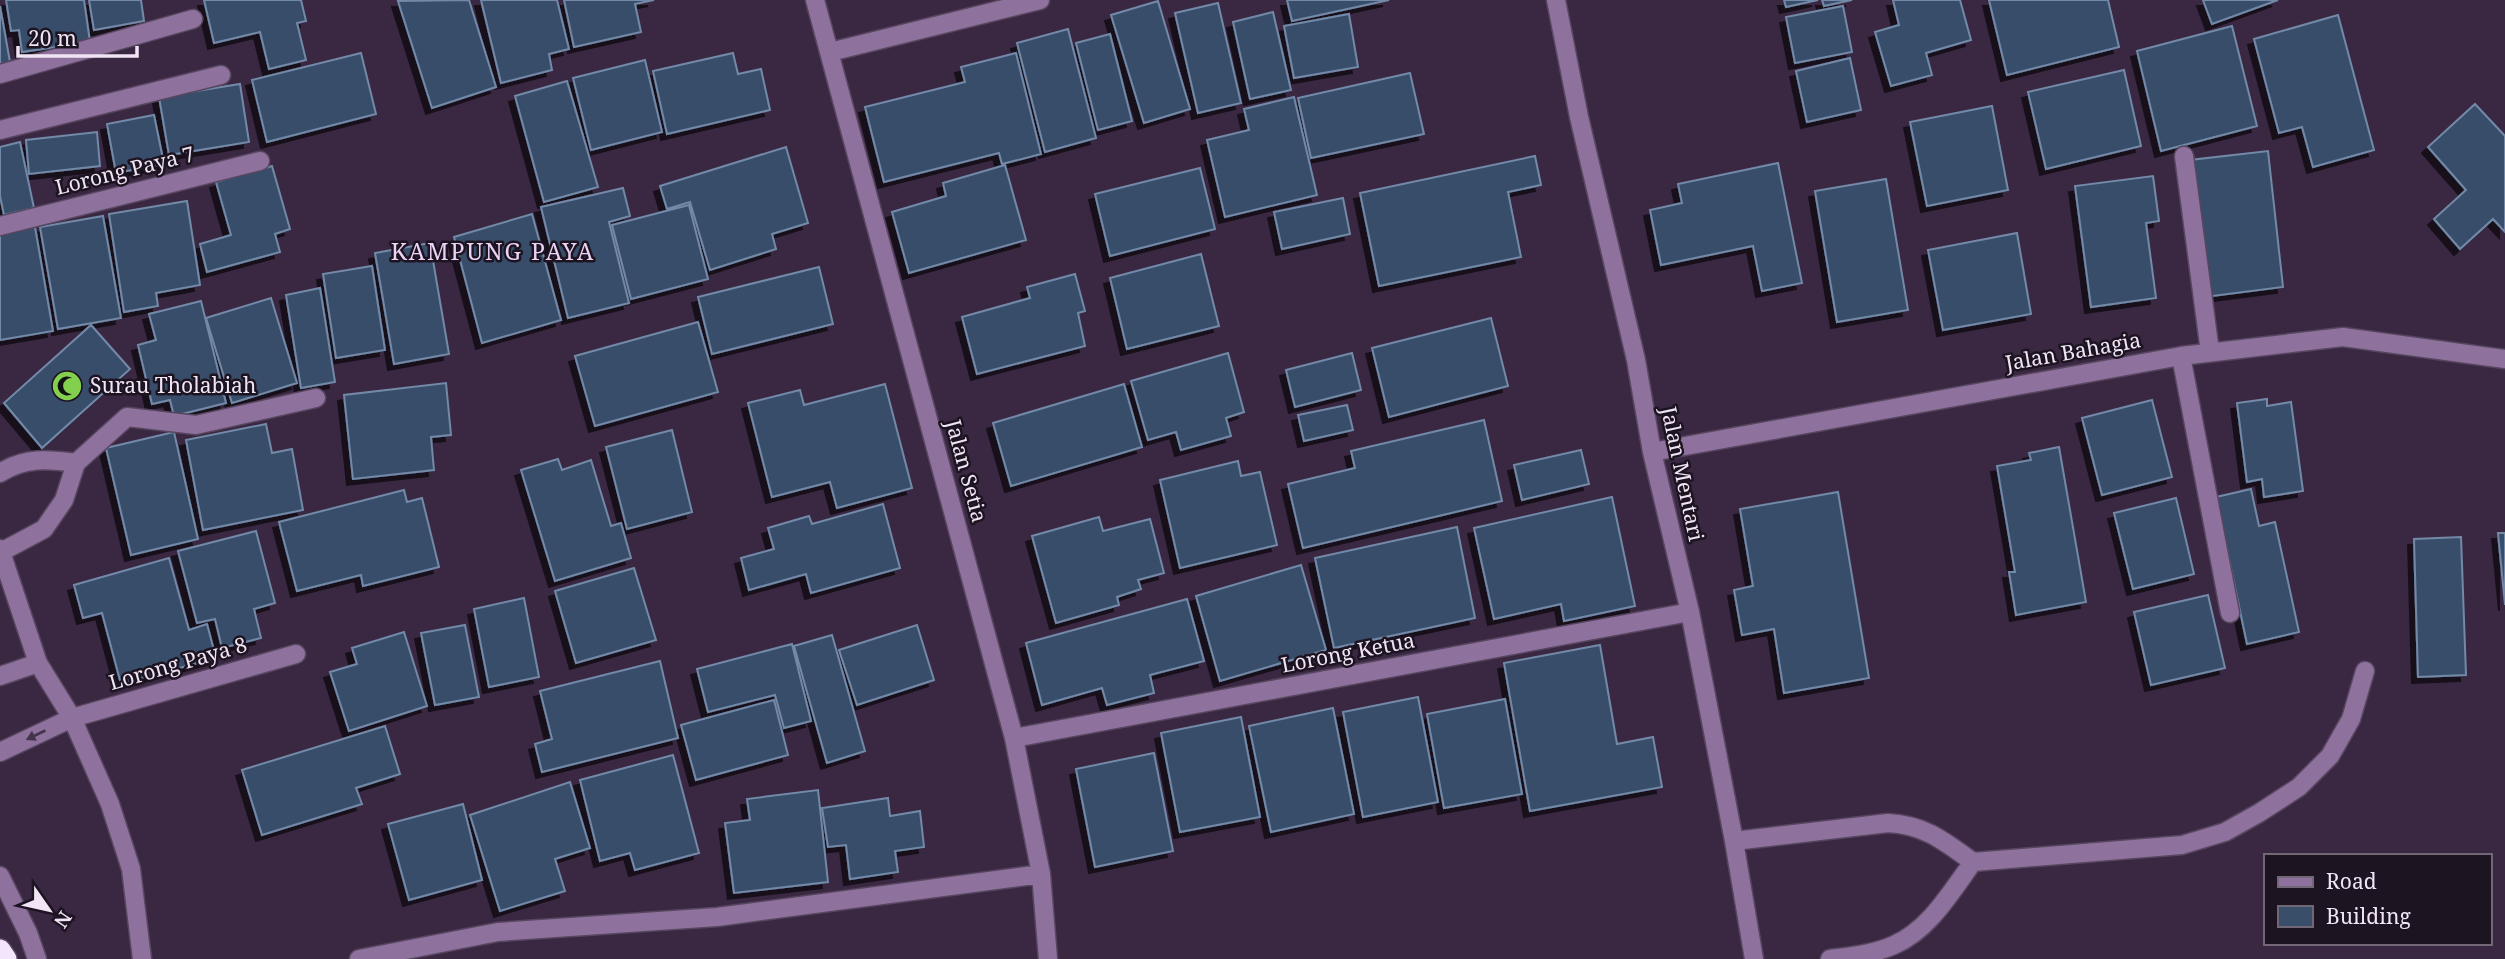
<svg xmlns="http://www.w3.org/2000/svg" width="2505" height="959" font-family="'Noto Serif',serif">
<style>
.building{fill:#384e69;stroke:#7289a8;stroke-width:2;filter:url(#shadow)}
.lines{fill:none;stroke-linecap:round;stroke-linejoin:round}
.minor-casing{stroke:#57465f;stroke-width:21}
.highway-casing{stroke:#57465f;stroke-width:24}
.minor{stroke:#8f719d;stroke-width:18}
.highway{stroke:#f3e5fb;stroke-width:21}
.oneway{fill:#45354c}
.labels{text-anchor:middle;stroke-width:5;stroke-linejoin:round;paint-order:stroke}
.street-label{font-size:21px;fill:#f0e4f5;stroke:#1d1421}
.poi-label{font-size:21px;fill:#f0e4f5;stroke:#1d1421;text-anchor:start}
.neighbourhood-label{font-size:23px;letter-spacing:2px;fill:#ebd3f6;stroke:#1d1421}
</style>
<defs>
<filter id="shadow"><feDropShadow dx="-6" dy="6" stdDeviation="0" flood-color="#0009"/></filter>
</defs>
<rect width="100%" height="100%" fill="#3a2843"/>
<!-- building -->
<path class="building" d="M 6,0 L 84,0 L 90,42 L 22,52 L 19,30 L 11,31 Z
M 89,0 L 141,0 L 144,21 L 94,30 Z
M 204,0 L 301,0 L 306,21 L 297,23 L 306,60 L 269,69 L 260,32 L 214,43 Z
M 469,0 L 496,87 L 432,108 L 398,1 Z
M 481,0 L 557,0 L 569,49 L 549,54 L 552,70 L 501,83 Z
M 564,0 L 654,0 L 635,4 L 641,32 L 574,47 Z
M 1287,0 L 1389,0 L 1292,21 Z
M 1784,0 L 1818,0 L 1786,7 Z
M 1822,0 L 1852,0 L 1824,6 Z
M 1893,0 L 1960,0 L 1971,40 L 1926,53 L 1932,75 L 1891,86 L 1875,32 L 1899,25 Z
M 1989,0 L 2108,0 L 2119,47 L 2007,75 Z
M 2203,0 L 2278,0 L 2212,24 Z
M 1158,1 L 1190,109 L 1144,123 L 1111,15 Z
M 1218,3 L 1241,103 L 1198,113 L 1175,13 Z
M 0,6 L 10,62 L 0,64 Z
M 1843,6 L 1852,52 L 1795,63 L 1786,17 Z
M 1273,12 L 1291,90 L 1250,99 L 1233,22 Z
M 1349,14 L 1358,67 L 1294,78 L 1284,26 Z
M 2338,15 L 2374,150 L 2313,167 L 2302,127 L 2279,133 L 2254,39 Z
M 2232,26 L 2257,126 L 2161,151 L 2137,51 Z
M 1068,29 L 1096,138 L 1045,152 L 1017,43 Z
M 1110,34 L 1132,121 L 1098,130 L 1076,43 Z
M 361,53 L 376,114 L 267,142 L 252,80 Z
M 733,53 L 738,74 L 761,69 L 770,110 L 667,134 L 653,71 Z
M 1016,53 L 1041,154 L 1002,164 L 999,153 L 884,182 L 865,107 L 965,82 L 961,67 Z
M 1850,58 L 1861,110 L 1807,122 L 1796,71 Z
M 645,60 L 662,132 L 591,150 L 573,78 Z
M 2124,70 L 2141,146 L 2046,169 L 2028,92 Z
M 1410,73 L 1424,134 L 1311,158 L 1298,98 Z
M 567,81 L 598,187 L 544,202 L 515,96 Z
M 240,84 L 249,142 L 169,155 L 159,97 Z
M 1294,97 L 1317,195 L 1225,217 L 1207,140 L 1249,130 L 1244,109 Z
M 2475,104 L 2505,136 L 2505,232 L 2493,219 L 2460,249 L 2434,219 L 2466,190 L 2428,147 Z
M 1992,106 L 2008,190 L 1927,206 L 1910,122 Z
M 154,115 L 164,164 L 116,173 L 107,124 Z
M 97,132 L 100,166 L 29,174 L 26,140 Z
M 20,142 L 34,208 L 4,215 L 0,196 L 0,147 Z
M 786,147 L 808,223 L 772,234 L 776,249 L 710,270 L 690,202 L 667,209 L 660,186 Z
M 2268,151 L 2283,287 L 2205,297 L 2190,160 Z
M 1535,156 L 1541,185 L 1508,192 L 1521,257 L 1379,286 L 1360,193 Z
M 1778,163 L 1802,283 L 1762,291 L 1753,246 L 1661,265 L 1650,210 L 1682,203 L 1678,184 Z
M 1005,165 L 1026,240 L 909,273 L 892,212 L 946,196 L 943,183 Z
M 272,166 L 290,229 L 275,234 L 280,252 L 207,272 L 200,244 L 231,235 L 216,182 Z
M 1200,168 L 1215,229 L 1110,256 L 1095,194 Z
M 2153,176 L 2159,221 L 2146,223 L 2156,298 L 2091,307 L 2075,186 Z
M 1886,179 L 1908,310 L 1837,322 L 1815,191 Z
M 623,188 L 630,216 L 609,222 L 629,303 L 568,318 L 541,207 Z
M 1343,198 L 1350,234 L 1282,249 L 1274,212 Z
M 187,201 L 200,285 L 156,293 L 158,306 L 124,312 L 109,214 Z
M 689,205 L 708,279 L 631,299 L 612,225 Z
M 532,214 L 561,320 L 482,343 L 454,237 Z
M 103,216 L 121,318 L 58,329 L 40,227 Z
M 35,227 L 53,331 L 0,340 L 0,233 Z
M 2017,233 L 2031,314 L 1943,330 L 1928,250 Z
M 430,243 L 449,354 L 394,364 L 375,253 Z
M 1201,254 L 1219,326 L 1127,349 L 1110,278 Z
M 372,266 L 385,350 L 336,358 L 323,274 Z
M 819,267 L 833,324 L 712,354 L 698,297 Z
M 1075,274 L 1085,311 L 1078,313 L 1085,346 L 977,374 L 962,317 L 1030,298 L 1027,287 Z
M 320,288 L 335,382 L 301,388 L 286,295 Z
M 271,298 L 297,383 L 232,403 L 206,318 Z
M 201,301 L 226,403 L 174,416 L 170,400 L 152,404 L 138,345 L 156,340 L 149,314 Z
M 1491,318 L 1508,386 L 1389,417 L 1372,348 Z
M 698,322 L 718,392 L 595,426 L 575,356 Z
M 91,325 L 130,369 L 42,448 L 4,403 Z
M 1228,353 L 1244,412 L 1226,418 L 1231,436 L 1181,450 L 1176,432 L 1148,440 L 1131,381 Z
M 1352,353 L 1361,390 L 1295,407 L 1286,370 Z
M 446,383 L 451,435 L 431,437 L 434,470 L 353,479 L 344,395 Z
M 885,384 L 912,488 L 837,508 L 830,482 L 772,497 L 748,403 L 800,390 L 804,405 Z
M 1124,384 L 1142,447 L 1011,486 L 993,423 Z
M 2267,399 L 2267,406 L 2291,402 L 2303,491 L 2264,497 L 2262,479 L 2247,482 L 2237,403 Z
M 2152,400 L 2172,477 L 2102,495 L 2082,418 Z
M 1347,405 L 1353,430 L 1304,441 L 1298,415 Z
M 1484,420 L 1502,501 L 1303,548 L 1288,484 L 1355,468 L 1351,451 Z
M 266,424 L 272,453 L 292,449 L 303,510 L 203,530 L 186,440 Z
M 672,430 L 692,512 L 627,529 L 606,447 Z
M 174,432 L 198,539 L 131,555 L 106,448 Z
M 2059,447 L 2086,602 L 2016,615 L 2009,572 L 2015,572 L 1997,466 L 2031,460 L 2029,453 Z
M 1581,450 L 1589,484 L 1522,500 L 1514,465 Z
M 558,459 L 562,470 L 591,460 L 611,526 L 621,523 L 631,558 L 555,581 L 521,470 Z
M 1238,461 L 1241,476 L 1260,472 L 1277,545 L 1180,568 L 1160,480 Z
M 2251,489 L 2259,526 L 2275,522 L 2299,632 L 2247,644 L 2216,497 Z
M 404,490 L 407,502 L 422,498 L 439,567 L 363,586 L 361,575 L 297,591 L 279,522 Z
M 1838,492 L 1869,678 L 1784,693 L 1774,629 L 1742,635 L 1734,590 L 1753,586 L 1740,509 Z
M 1612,497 L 1635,606 L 1564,621 L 1561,604 L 1494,619 L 1474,528 Z
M 2176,498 L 2194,574 L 2133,589 L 2114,513 Z
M 883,504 L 900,568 L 811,593 L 806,574 L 749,590 L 741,558 L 774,549 L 768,528 L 809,516 L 812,524 Z
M 1099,517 L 1103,531 L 1150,519 L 1164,573 L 1138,580 L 1141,589 L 1117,597 L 1119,605 L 1056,623 L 1032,536 Z
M 1457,527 L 1475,618 L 1334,648 L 1315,558 Z
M 256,531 L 275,603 L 254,609 L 261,638 L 222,648 L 215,619 L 197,623 L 178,551 Z
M 2498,533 L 2505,533 L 2505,605 Z
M 2461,537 L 2466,675 L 2418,677 L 2414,539 Z
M 169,558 L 189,630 L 207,624 L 216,658 L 121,684 L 102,613 L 83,618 L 74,585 Z
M 1301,565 L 1326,650 L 1220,681 L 1196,596 Z
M 634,568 L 656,640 L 576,663 L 555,591 Z
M 2208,595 L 2225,668 L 2151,685 L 2134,612 Z
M 524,598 L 539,677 L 489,687 L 474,609 Z
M 1187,599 L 1204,661 L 1150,675 L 1154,693 L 1107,705 L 1102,688 L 1042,705 L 1026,643 Z
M 465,625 L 479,697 L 435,705 L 421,633 Z
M 917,625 L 934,680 L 857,705 L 839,650 Z
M 404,632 L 427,706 L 349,731 L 330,672 L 357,664 L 352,648 Z
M 832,635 L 865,751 L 827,763 L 794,646 Z
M 792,644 L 811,721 L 784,728 L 775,695 L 708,712 L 697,669 Z
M 1600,645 L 1617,744 L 1653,737 L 1662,787 L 1530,811 L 1504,663 Z
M 660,661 L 678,738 L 542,772 L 535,744 L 552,739 L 540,691 Z
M 1418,697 L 1438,802 L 1363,817 L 1343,712 Z
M 1505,699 L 1522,794 L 1444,808 L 1427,714 Z
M 774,700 L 788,755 L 696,780 L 681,725 Z
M 1333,708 L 1354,814 L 1271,832 L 1249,726 Z
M 1241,717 L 1260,817 L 1180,832 L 1161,733 Z
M 385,726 L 400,774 L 356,788 L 362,804 L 262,835 L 242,770 Z
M 1154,753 L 1173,851 L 1095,867 L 1076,769 Z
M 673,755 L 699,853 L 635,870 L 630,853 L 600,861 L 580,780 Z
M 570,782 L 590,848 L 555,859 L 565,891 L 500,911 L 470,815 Z
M 818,790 L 828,882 L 734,893 L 725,823 L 750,820 L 747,799 Z
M 888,798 L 890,816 L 920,811 L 924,847 L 895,851 L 898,872 L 850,879 L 846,845 L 828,847 L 822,808 Z
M 463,804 L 482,880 L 409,900 L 388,824 Z"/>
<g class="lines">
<!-- minor casing -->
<g class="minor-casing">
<path id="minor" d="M 815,0 L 1014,738 L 1041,874 L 1048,959
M 1556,0 L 1579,117 L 1636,360 L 1652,452 L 1690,612 L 1734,841 L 1754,959
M 830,52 L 1040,0
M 0,74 L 193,19
M 0,130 L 221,75
M 2184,156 L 2210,352
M 0,226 L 260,161
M 2181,356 L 2230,613
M 1652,452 L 2181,356 L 2343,337 L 2505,359
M 0,473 C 25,457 48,459 76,463 L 127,417 L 196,425 L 316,398
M 0,549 L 38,663 L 72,718 L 110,804 L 131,869 L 142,959
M 1,552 L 44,529 L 64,500 L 76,463
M 0,676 L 38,663
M 1014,738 L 1690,612
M 0,752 L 72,718 L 296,654
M 1734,841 L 1888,823 C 1925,825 1944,841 1973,862
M 0,876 L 28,933 L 37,959
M 359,959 L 498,932 L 717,917 L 1041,874
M 1830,959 C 1852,956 1874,954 1894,945 C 1929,930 1951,892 1973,862 L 2182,845 L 2225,832 L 2259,813 L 2299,787 L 2330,756 L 2351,719 L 2365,671"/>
</g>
<!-- highway casing -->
<g class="highway-casing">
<path id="highway" d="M 0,950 L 6,959"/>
</g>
<!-- minor -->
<use href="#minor" class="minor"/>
<!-- highway -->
<use href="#highway" class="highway"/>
</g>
<!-- one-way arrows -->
<defs><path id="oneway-solid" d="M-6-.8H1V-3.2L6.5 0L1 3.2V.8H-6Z" transform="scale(1.75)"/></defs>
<use class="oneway" href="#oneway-solid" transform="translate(36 735) rotate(154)"/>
<!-- icons -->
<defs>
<g id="mosque-disc" transform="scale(1.575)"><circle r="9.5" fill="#83d04e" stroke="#1d1421"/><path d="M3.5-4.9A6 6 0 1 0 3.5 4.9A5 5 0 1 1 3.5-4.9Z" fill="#111"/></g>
</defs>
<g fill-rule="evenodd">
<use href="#mosque-disc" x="67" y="386"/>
</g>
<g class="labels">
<!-- street labels -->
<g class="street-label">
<text transform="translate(125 171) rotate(-14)" y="7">Lorong Paya 7</text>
<text transform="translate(2073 352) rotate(-10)" y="7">Jalan Bahagia</text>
<text transform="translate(966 471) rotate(75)" y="7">Jalan Setia</text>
<text transform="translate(1682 474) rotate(78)" y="7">Jalan Mentari</text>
<text transform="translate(1348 653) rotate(-11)" y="7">Lorong Ketua</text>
<text transform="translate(178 664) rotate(-16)" y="7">Lorong Paya 8</text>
</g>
<!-- poi labels -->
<g class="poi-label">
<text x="90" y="393">Surau Tholabiah</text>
</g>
<!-- neighbourhood labels -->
<g class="neighbourhood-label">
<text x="493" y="260">KAMPUNG PAYA</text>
</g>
</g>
<!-- legend -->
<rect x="2264" y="854" width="228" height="91" fill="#1d1421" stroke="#716776" stroke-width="2"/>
<rect x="2278" y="877" width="35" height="10" fill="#8f719d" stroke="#716776" stroke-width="2"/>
<text x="2326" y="889" font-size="21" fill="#f0e4f5">Road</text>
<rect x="2278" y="906" width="35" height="21" fill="#384e69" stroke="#716776" stroke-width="2"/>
<text x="2326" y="924" font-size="21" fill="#f0e4f5">Building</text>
<!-- north arrow -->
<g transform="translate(49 910) rotate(124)" stroke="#1d1421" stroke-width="5" paint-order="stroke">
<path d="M0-5L12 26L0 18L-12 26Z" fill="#f0e4f5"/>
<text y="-10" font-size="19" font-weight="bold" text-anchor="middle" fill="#f0e4f5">N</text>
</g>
<!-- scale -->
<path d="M18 46v10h119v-10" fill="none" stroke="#f0e4f5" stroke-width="3.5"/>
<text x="28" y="46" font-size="21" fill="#f0e4f5" stroke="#1d1421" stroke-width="5" paint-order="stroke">20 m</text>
</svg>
